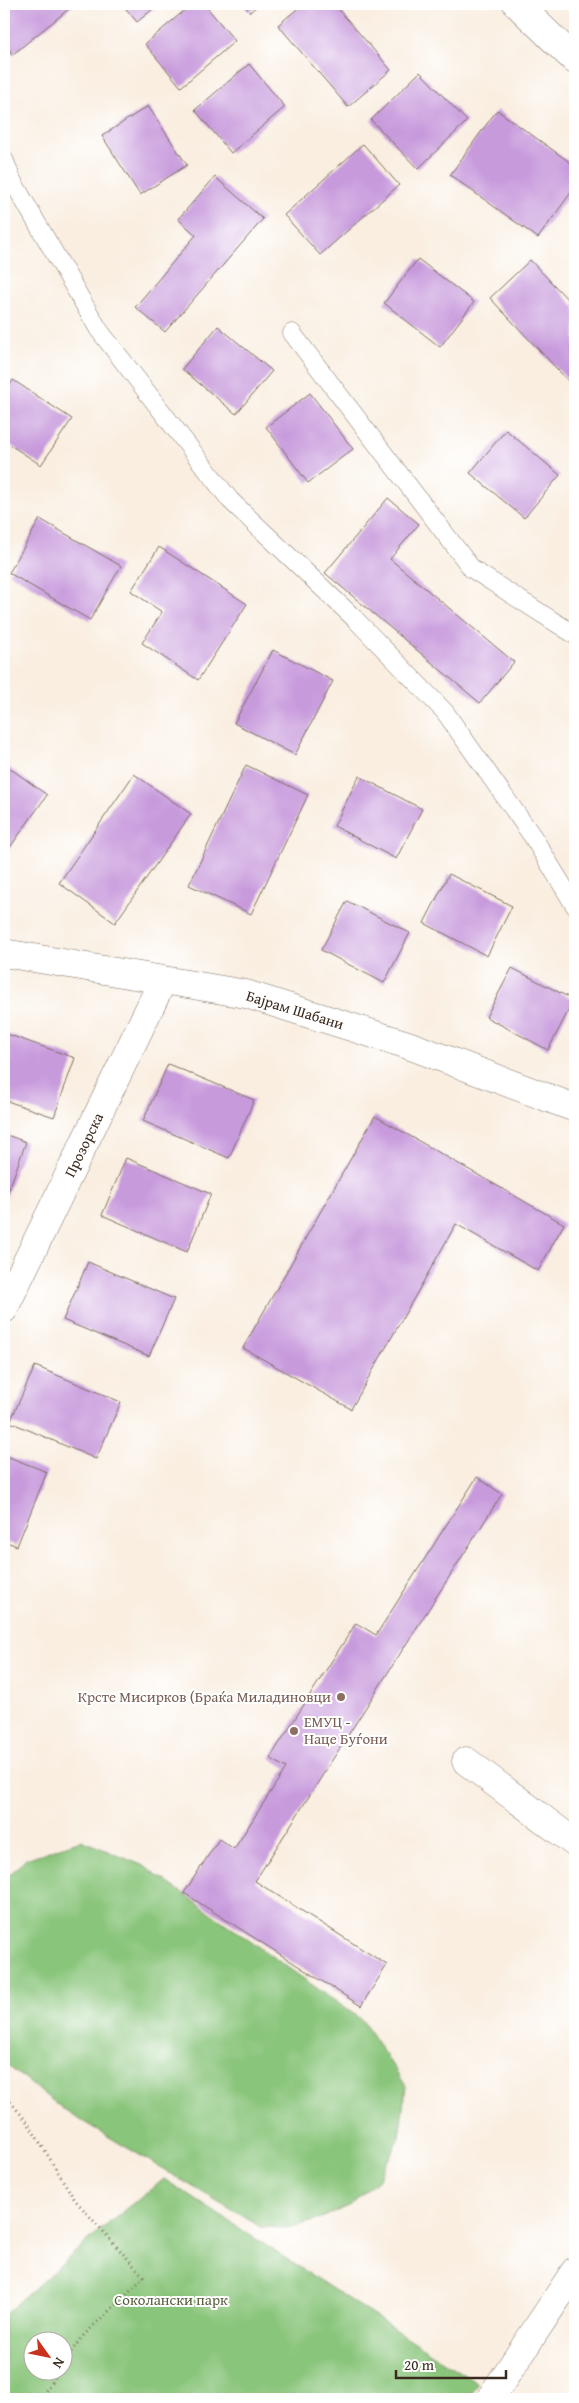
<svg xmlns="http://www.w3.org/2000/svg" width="579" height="2403" font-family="'Gentium Book Plus',serif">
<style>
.green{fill:#89c57a;stroke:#62784c;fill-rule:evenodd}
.building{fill:#c79adc}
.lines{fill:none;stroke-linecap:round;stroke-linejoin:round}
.lane-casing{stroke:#7e6f62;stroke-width:19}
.street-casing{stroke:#7e6f62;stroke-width:29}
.path{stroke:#7e6f62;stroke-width:3;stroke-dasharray:1 4;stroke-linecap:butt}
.lane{stroke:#fff;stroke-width:18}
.street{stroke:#fff;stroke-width:28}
.education-dot{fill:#8d6e63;stroke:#fff;stroke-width:2}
.labels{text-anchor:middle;stroke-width:4;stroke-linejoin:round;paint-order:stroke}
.street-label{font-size:15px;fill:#3b2a1e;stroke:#fff}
.education-label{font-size:15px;fill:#785e54;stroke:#fff;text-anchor:end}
.park-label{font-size:15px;fill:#56603e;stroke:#fff}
</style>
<rect width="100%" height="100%" fill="#fff"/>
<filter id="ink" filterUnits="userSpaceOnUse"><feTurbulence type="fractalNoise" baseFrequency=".02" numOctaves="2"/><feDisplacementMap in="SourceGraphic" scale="10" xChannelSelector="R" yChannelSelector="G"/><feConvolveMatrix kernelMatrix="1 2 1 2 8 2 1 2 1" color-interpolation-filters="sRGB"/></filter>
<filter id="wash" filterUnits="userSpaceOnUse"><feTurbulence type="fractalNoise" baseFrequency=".0096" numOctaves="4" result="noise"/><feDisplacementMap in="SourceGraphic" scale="20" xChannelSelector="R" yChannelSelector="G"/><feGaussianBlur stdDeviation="1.12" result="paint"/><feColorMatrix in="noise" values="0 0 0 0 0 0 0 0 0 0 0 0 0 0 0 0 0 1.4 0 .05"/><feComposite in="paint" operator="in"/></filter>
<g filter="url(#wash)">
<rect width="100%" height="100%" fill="#f9eee0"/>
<!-- green -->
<path class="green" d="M 81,1840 L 144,1866 L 362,2020 L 406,2086 L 399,2137 L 379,2179 L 350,2205 L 315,2221 L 287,2228 L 261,2227 L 67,2112 L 4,2063 L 4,1880 L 26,1859 Z
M 164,2179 L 478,2384 L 468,2399 L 4,2399 L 4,2315 L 98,2232 ZM 32,2340 L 62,2340 L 62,2370 L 32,2370 Z"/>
<g id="blocks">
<!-- building -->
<path class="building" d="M 4,4 L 75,4 L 12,55 L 4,38 Z
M 122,4 L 159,4 L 137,22 Z
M 192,4 L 204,4 L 235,41 L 181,87 L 145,44 Z
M 242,4 L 259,4 L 250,12 Z
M 303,4 L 334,4 L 391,70 L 348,107 L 278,25 Z
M 249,64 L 285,107 L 231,153 L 195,110 Z
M 420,72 L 467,121 L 418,169 L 371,120 Z
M 148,106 L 187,165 L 140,195 L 102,136 Z
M 497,110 L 575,166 L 575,187 L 538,238 L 450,175 Z
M 363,144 L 399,185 L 320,255 L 284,215 Z
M 215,177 L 263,219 L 165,332 L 135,307 L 196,235 L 178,219 Z
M 418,259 L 474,302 L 440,347 L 384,303 Z
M 530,260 L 575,307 L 575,388 L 490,298 Z
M 218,326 L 272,371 L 236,414 L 182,369 Z
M 13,380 L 72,419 L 41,465 L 4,441 L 4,394 Z
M 310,393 L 353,449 L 308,483 L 266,427 Z
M 506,430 L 560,475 L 524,518 L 470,473 Z
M 388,498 L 419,524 L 390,559 L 514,662 L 480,703 L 325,573 Z
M 40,519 L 121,566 L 90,620 L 9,573 Z
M 159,547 L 247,604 L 198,680 L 142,643 L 162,612 L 131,591 Z
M 273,650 L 333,681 L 295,755 L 234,723 Z
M 4,764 L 47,795 L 4,856 Z
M 246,765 L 308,795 L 251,914 L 189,885 Z
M 134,774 L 191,814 L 115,923 L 59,883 Z
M 359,776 L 422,809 L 396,859 L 334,826 Z
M 449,874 L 512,906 L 487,956 L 424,923 Z
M 347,901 L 410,933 L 384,983 L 321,950 Z
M 512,968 L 574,1000 L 548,1050 L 486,1017 Z
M 4,1033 L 75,1058 L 54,1117 L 4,1100 Z
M 168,1064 L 254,1100 L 229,1158 L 143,1121 Z
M 375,1116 L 564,1224 L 538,1271 L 456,1224 L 351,1409 L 243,1348 Z
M 4,1134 L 26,1142 L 4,1203 Z
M 126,1158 L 211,1194 L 187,1252 L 102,1215 Z
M 88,1262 L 174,1299 L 149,1356 L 63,1320 Z
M 35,1366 L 121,1402 L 96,1459 L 10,1422 Z
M 4,1455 L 47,1472 L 17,1546 L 4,1541 Z
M 477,1477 L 502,1494 L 255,1881 L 387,1965 L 361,2006 L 184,1893 L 219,1839 L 234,1849 L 286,1768 L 270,1758 L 356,1623 L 376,1635 Z"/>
</g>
</g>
<g filter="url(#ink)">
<use href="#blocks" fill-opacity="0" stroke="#7e6f62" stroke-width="1"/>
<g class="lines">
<!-- lane casing -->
<g class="lane-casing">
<path id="lane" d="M 4,159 L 12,180 L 99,330 L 230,500 L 354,618 L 445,712 L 533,837 L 575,906
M 292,333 L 472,569 L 575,635"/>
</g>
<!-- street casing -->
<g class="street-casing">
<path id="street" d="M 517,4 L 575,60
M 4,953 L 246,994 L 408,1045 L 575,1108
M 4,1309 L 163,980
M 466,1761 L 575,1843
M 490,2399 L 575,2271"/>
</g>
<!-- path -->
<path class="path" d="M 4,2094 L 28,2123 L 75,2200 L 144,2277 L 81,2338 L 62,2365
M 40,2399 L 59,2370"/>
<!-- lane -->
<use href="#lane" class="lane"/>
<!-- street -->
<use href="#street" class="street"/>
</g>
</g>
<!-- markers -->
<g class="education-dot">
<circle cx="341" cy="1697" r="5"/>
<circle cx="294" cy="1731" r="5"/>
</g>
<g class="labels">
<!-- street labels -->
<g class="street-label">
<text transform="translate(295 1010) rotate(17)" y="5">Бајрам Шабани</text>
<text transform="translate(84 1145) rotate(-64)" y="5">Прозорска</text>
</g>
<!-- education labels -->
<g class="education-label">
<text x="331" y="1702">Крсте Мисирков (Браќа Миладиновци</text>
<text x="304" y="1727" text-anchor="start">ЕМУЦ -<tspan x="304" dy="17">Наце Буѓони</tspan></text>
</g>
<!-- park labels -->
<g class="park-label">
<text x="171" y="2305">Соколански парк</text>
</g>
</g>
<!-- margin -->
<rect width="579" height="2403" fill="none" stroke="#fff" stroke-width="20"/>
<!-- north arrow -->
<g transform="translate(48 2356) rotate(123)"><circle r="24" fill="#ffffff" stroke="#b1aaa5"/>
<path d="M0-4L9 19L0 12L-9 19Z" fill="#c8321e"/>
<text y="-8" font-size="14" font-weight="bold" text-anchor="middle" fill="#3b2a1e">N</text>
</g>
<!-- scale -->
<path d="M396 2370v8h110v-8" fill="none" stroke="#3b2a1e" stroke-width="2.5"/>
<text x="404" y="2370" font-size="15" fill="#3b2a1e" stroke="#ffffff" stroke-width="4" paint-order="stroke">20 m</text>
</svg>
